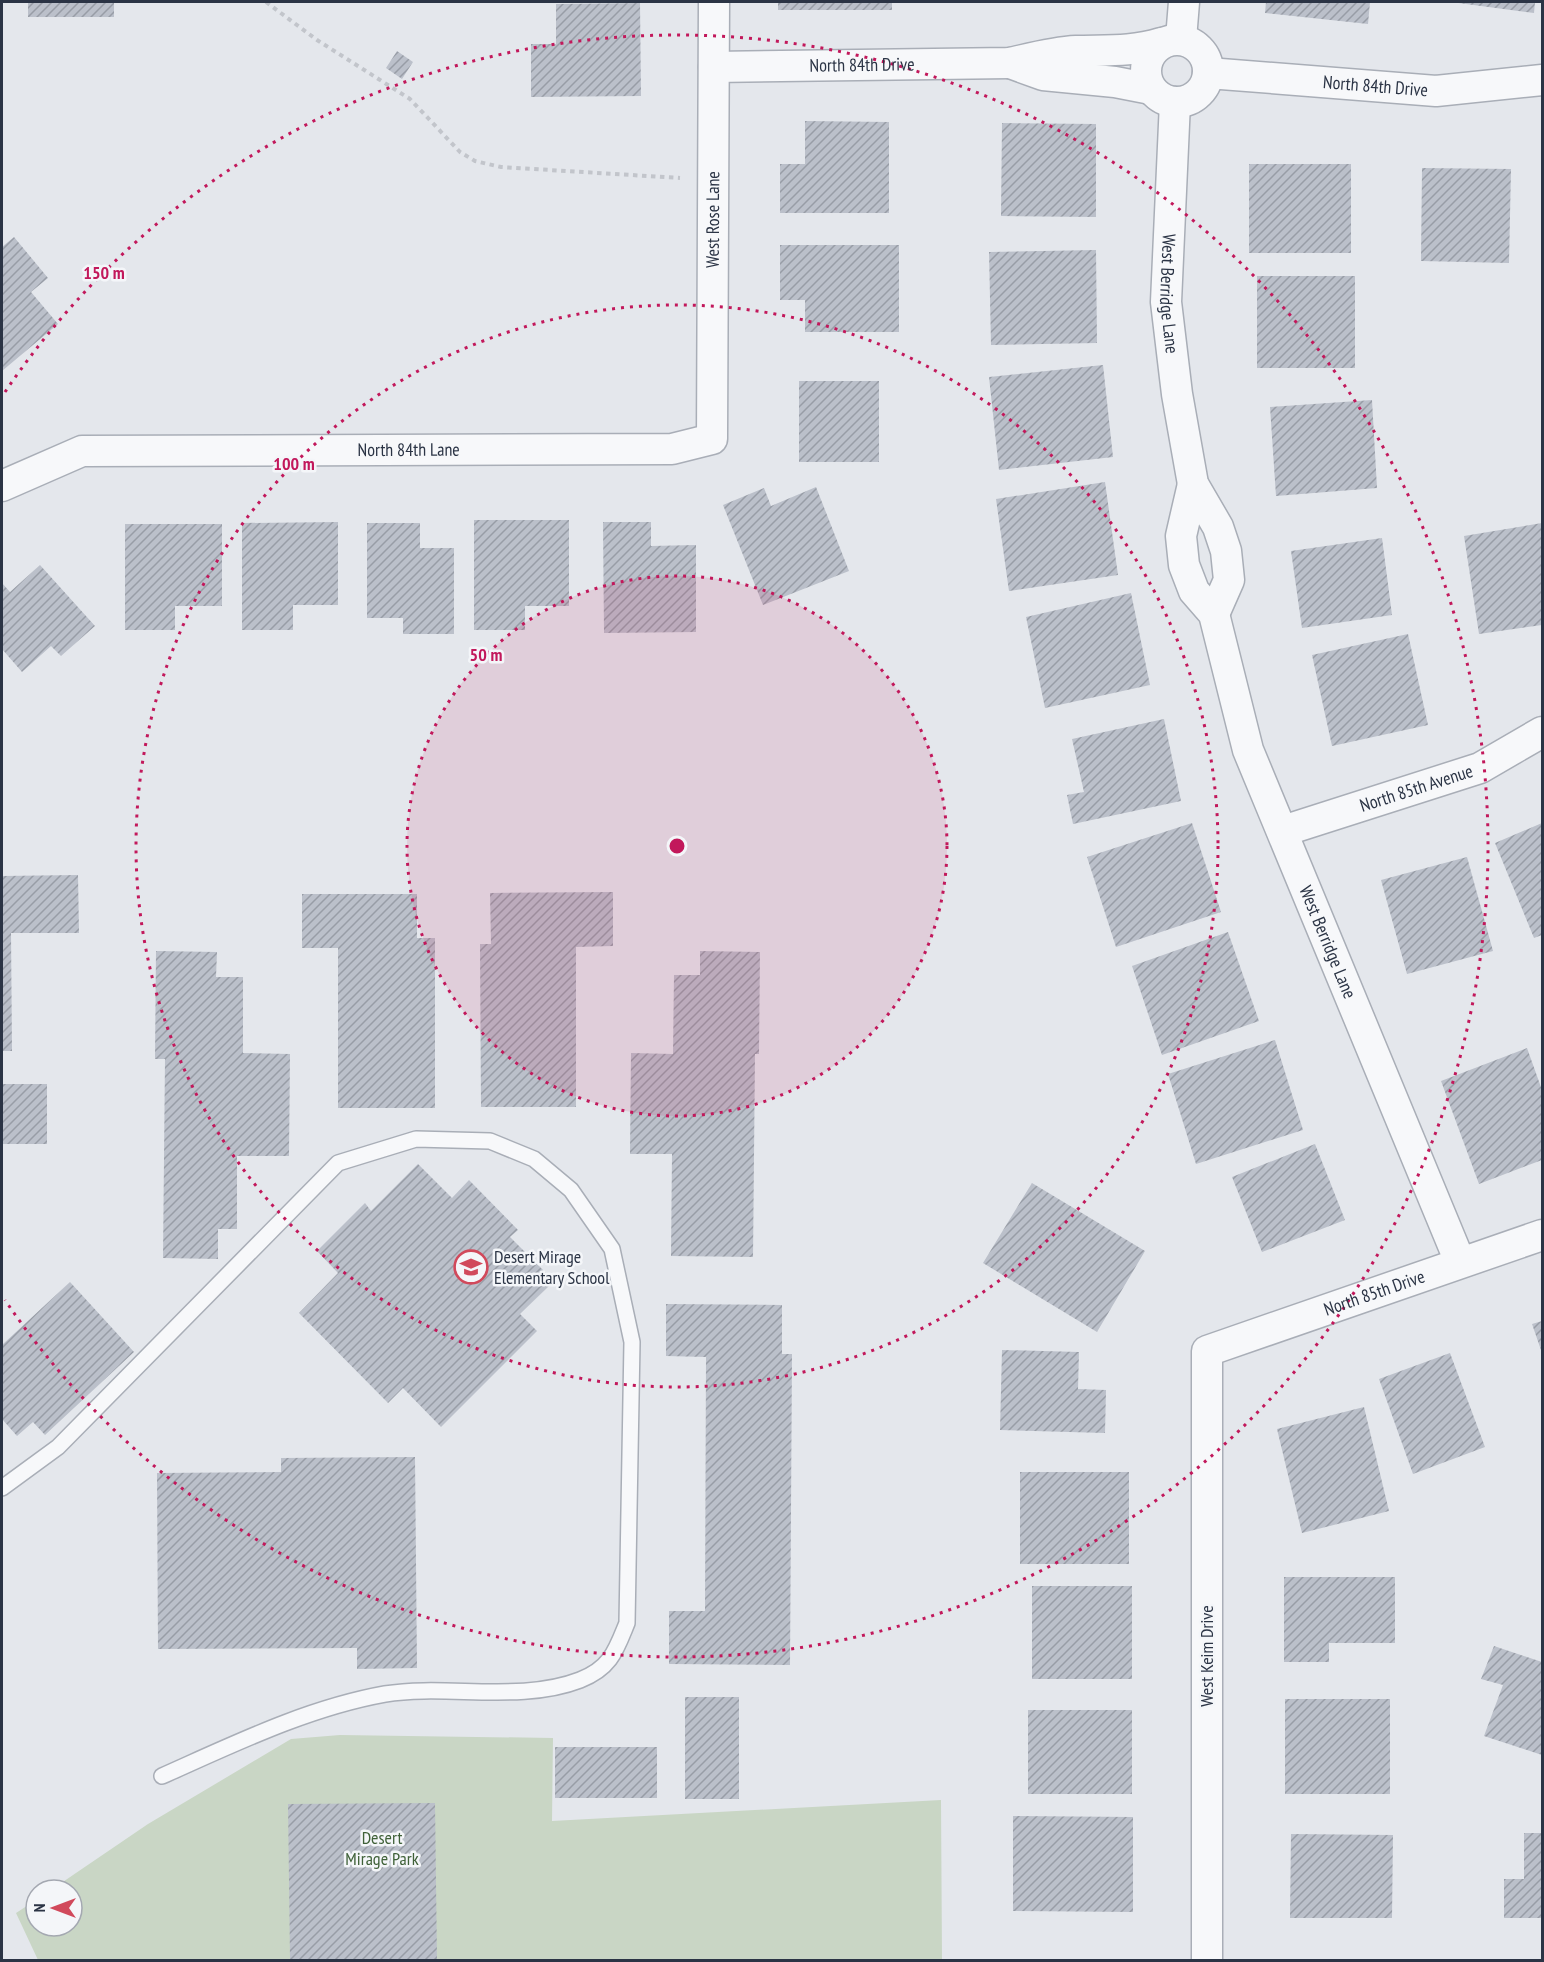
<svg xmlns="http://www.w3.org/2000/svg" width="1544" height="1962" font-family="'PT Sans Narrow',sans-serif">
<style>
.park{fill:#c9d6c5}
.building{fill:url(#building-hatch)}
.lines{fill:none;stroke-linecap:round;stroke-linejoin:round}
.lane-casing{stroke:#a9aeb7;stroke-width:18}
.street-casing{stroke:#a9aeb7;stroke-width:33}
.path{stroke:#c2c5cb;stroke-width:4;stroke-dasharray:4.5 4.5;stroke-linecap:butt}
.lane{stroke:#f7f8fa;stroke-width:15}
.street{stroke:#f7f8fa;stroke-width:30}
.ring{fill:none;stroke:#c2185b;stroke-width:3;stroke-dasharray:3 6}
.labels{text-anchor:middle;stroke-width:5;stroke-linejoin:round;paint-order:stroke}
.street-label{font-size:18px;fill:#2b3445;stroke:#f4f6f9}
.poi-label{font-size:18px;fill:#2b3445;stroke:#f4f6f9;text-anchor:start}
.park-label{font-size:18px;fill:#3f6138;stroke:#f4f6f9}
.centre{fill:#c2185b;stroke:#f4f6f9;stroke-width:3}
.ring-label{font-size:18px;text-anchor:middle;font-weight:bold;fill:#c2185b;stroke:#f4f6f9;stroke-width:5;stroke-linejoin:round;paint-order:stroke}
</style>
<defs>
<pattern id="building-hatch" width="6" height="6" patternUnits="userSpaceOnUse" patternTransform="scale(1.5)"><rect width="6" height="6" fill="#bbc0ca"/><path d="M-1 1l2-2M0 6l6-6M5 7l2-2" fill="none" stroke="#989da6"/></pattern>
</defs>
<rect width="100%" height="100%" fill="#e4e7ec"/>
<!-- park -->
<path class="park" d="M 340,1735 L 553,1738 L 552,1821 L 941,1800 L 942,1960 L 38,1960 L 16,1913 L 36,1900 L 36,1926 L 72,1926 L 72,1890 L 51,1890 L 148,1824 L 291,1739 Z"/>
<!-- building -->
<path class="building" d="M 28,2 L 114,2 L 114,17 L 28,17 Z
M 778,2 L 892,2 L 892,10 L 778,10 Z
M 1266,2 L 1370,2 L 1368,24 L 1265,13 Z
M 1451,2 L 1535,2 L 1534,13 Z
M 640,3 L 641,96 L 531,97 L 531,44 L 556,44 L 556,4 Z
M 397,51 L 413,62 L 402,79 L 386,68 Z
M 805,121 L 889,122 L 889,213 L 780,213 L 780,164 L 805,164 Z
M 1002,123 L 1096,124 L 1096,217 L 1001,216 Z
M 1249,164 L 1351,164 L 1351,253 L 1249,253 Z
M 1422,168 L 1511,169 L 1509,263 L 1421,261 Z
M 14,237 L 48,278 L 31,292 L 58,324 L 2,371 L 2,247 Z
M 780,245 L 899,245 L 899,332 L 805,332 L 805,300 L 780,300 Z
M 1096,250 L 1097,343 L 991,345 L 989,252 Z
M 1257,276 L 1355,276 L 1355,368 L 1257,368 Z
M 1103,365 L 1113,457 L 999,470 L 989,377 Z
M 799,381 L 879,381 L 879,462 L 799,462 Z
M 1372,400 L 1377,488 L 1276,496 L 1270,407 Z
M 1105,482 L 1118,575 L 1009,591 L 996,499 Z
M 816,487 L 849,571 L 763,605 L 723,505 L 764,488 L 771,506 Z
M 474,520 L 569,520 L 569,606 L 525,606 L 525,630 L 474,630 Z
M 338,522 L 338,605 L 293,605 L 293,630 L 242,630 L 242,523 Z
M 603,522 L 651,522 L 651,546 L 696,545 L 696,632 L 604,633 Z
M 367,523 L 420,523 L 420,548 L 454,548 L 454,634 L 403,634 L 403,618 L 367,618 Z
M 1542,523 L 1542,625 L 1479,634 L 1464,536 Z
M 125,524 L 222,524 L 222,606 L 175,606 L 175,630 L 125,630 Z
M 1382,538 L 1392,615 L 1302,628 L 1291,551 Z
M 40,565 L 95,626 L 61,656 L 51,646 L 22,672 L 2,649 L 2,583 L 10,592 Z
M 1131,593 L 1150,685 L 1045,708 L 1026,617 Z
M 1408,634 L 1428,725 L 1332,746 L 1312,655 Z
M 1164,719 L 1181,801 L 1073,824 L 1067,795 L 1084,792 L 1072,739 Z
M 1192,823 L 1221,912 L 1116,947 L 1087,857 Z
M 1542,823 L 1542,935 L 1534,938 L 1495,843 Z
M 1467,857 L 1493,951 L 1407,974 L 1381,880 Z
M 78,875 L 79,933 L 11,933 L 12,1051 L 2,1051 L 2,876 Z
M 613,892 L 613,946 L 576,947 L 576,1107 L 481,1107 L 480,944 L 491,944 L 490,893 Z
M 302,894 L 417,894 L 417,938 L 435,938 L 435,1108 L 338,1108 L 338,948 L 302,948 Z
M 1228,932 L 1259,1021 L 1162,1055 L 1132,966 Z
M 156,951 L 217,952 L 216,977 L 243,977 L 243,1053 L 290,1054 L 289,1156 L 237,1156 L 237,1229 L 218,1229 L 218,1259 L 163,1258 L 165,1059 L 155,1059 Z
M 700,951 L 760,952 L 759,1054 L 755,1054 L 753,1257 L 671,1256 L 672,1154 L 630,1154 L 631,1053 L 673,1054 L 674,975 L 700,975 Z
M 1275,1040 L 1303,1130 L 1196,1164 L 1168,1074 Z
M 1527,1048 L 1542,1090 L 1542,1160 L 1479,1184 L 1441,1081 Z
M 2,1084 L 47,1084 L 47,1144 L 2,1144 Z
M 1315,1144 L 1345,1220 L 1262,1252 L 1232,1177 Z
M 418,1164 L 452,1198 L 469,1180 L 518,1230 L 510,1237 L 554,1281 L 520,1314 L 537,1331 L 441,1427 L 403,1388 L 388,1403 L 299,1313 L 338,1273 L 317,1251 L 365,1203 L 371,1211 Z
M 1032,1183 L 1145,1251 L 1097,1332 L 983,1263 Z
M 70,1282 L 134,1352 L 45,1435 L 33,1422 L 17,1436 L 2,1419 L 2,1345 Z
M 666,1304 L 782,1305 L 782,1354 L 792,1354 L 790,1665 L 669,1664 L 669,1611 L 705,1611 L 706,1357 L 666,1356 Z
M 1542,1321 L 1542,1353 L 1532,1324 Z
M 1002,1350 L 1079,1352 L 1078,1389 L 1106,1390 L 1105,1433 L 1000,1430 Z
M 1450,1353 L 1485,1447 L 1413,1474 L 1379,1379 Z
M 1364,1407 L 1389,1511 L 1302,1533 L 1277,1429 Z
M 415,1457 L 417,1668 L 357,1669 L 357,1648 L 158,1649 L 157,1473 L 281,1472 L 281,1458 Z
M 1020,1472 L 1129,1472 L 1129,1564 L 1020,1564 Z
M 1284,1577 L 1395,1577 L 1395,1643 L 1329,1643 L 1329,1662 L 1284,1662 Z
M 1032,1586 L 1132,1586 L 1132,1679 L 1032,1679 Z
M 1494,1646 L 1542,1662 L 1542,1755 L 1484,1736 L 1503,1685 L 1481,1679 Z
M 685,1697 L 739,1697 L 739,1799 L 685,1799 Z
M 1285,1699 L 1390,1699 L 1390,1794 L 1285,1794 Z
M 1028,1710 L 1132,1710 L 1132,1794 L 1028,1794 Z
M 555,1747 L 657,1747 L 657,1798 L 555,1798 Z
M 435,1803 L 437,1960 L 290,1960 L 288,1804 Z
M 1013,1816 L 1133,1817 L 1133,1912 L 1013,1911 Z
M 1524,1833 L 1542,1833 L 1542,1918 L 1504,1918 L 1504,1879 L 1524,1879 Z
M 1291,1834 L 1393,1835 L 1392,1918 L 1290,1918 Z"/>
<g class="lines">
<!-- lane casing -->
<g class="lane-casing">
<path id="lane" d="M 2,1488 L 58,1447 L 338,1163 L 416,1139 L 490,1141 L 534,1159 L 571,1190 L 612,1249 L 632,1342 L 627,1623 C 616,1650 611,1668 580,1680 C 521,1703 446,1684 385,1694 C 307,1708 234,1744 162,1776"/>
</g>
<!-- street casing -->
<g class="street-casing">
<g id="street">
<path d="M 1181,39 L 1184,2"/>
<circle cx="1177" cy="71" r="31"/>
<path d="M 1010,63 L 1043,75 L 1115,82 L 1151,89"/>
<path id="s1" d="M 714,67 L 1010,63 C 1032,58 1054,52 1076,51 C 1106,50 1132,52 1161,43"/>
<path id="s2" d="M 1208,73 L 1436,91 L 1542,80"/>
<path id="s3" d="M 1175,102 L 1166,302 L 1177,394 L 1193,484 L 1218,527 L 1226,551 L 1229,580 L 1214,614"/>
<path id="s4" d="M 1193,484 L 1181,536 L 1184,565 L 1194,591 L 1214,614 L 1248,750 L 1460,1262"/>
<path id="s5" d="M 2,486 L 82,451 L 672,449 L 712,439 L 714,2"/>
<path id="s6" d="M 1283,831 L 1480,768 L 1542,732"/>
<path id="s7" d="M 1207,1960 L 1207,1351 L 1542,1235"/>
</g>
</g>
<!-- path -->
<path class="path" d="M 266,2 L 317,40 L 410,99 L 460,152 L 475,161 L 501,167 L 680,178"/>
<!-- lane -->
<use href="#lane" class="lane"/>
<!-- street -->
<use href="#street" class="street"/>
</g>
<!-- distance rings -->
<circle cx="677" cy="846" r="270" fill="#c2185b" fill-opacity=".12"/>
<g class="ring">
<circle cx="677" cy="846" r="270"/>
<circle cx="677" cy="846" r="541"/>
<path d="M5 392A811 811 0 1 1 5 1300"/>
</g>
<!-- icons -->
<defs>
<g id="school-ring" transform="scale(1.725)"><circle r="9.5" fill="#f4f6f9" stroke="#d1495b" stroke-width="1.5"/><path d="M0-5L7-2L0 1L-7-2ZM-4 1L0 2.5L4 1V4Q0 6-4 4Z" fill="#d1495b"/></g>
</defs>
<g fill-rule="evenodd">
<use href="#school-ring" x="471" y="1267"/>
</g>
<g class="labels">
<!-- street labels -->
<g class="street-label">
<text dy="6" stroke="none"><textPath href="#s1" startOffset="148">North 84th Drive</textPath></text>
<text dy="6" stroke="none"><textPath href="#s2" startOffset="168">North 84th Drive</textPath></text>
<text dy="6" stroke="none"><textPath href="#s5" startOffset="938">West Rose Lane</textPath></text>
<text dy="6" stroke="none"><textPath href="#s3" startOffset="192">West Berridge Lane</textPath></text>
<text dy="6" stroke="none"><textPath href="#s5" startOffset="414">North 84th Lane</textPath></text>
<text dy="6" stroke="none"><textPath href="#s6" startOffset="140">North 85th Avenue</textPath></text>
<text dy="6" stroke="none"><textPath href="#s4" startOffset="489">West Berridge Lane</textPath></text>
<text dy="6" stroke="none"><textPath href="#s7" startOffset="786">North 85th Drive</textPath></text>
<text transform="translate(1207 1656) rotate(-90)" y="6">West Keim Drive</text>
</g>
<!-- poi labels -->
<g class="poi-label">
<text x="494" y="1263">Desert Mirage<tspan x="494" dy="21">Elementary School</tspan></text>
</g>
<!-- park labels -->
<g class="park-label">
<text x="382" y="1844">Desert<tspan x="382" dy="21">Mirage Park</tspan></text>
</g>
</g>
<circle cx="677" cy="846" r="9" class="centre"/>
<g class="ring-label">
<text x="104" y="279">150 m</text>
<text x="294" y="470">100 m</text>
<text x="486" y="661">50 m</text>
</g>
<!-- border -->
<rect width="1544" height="1962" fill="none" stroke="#2b3445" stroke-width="6"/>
<!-- north arrow -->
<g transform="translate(54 1908) rotate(270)"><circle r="28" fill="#f4f6f9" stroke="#a4a8b1" stroke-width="1.5"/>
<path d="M0-4.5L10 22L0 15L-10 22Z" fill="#d1495b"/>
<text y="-9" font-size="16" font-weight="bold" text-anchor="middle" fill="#2b3445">N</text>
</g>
</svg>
